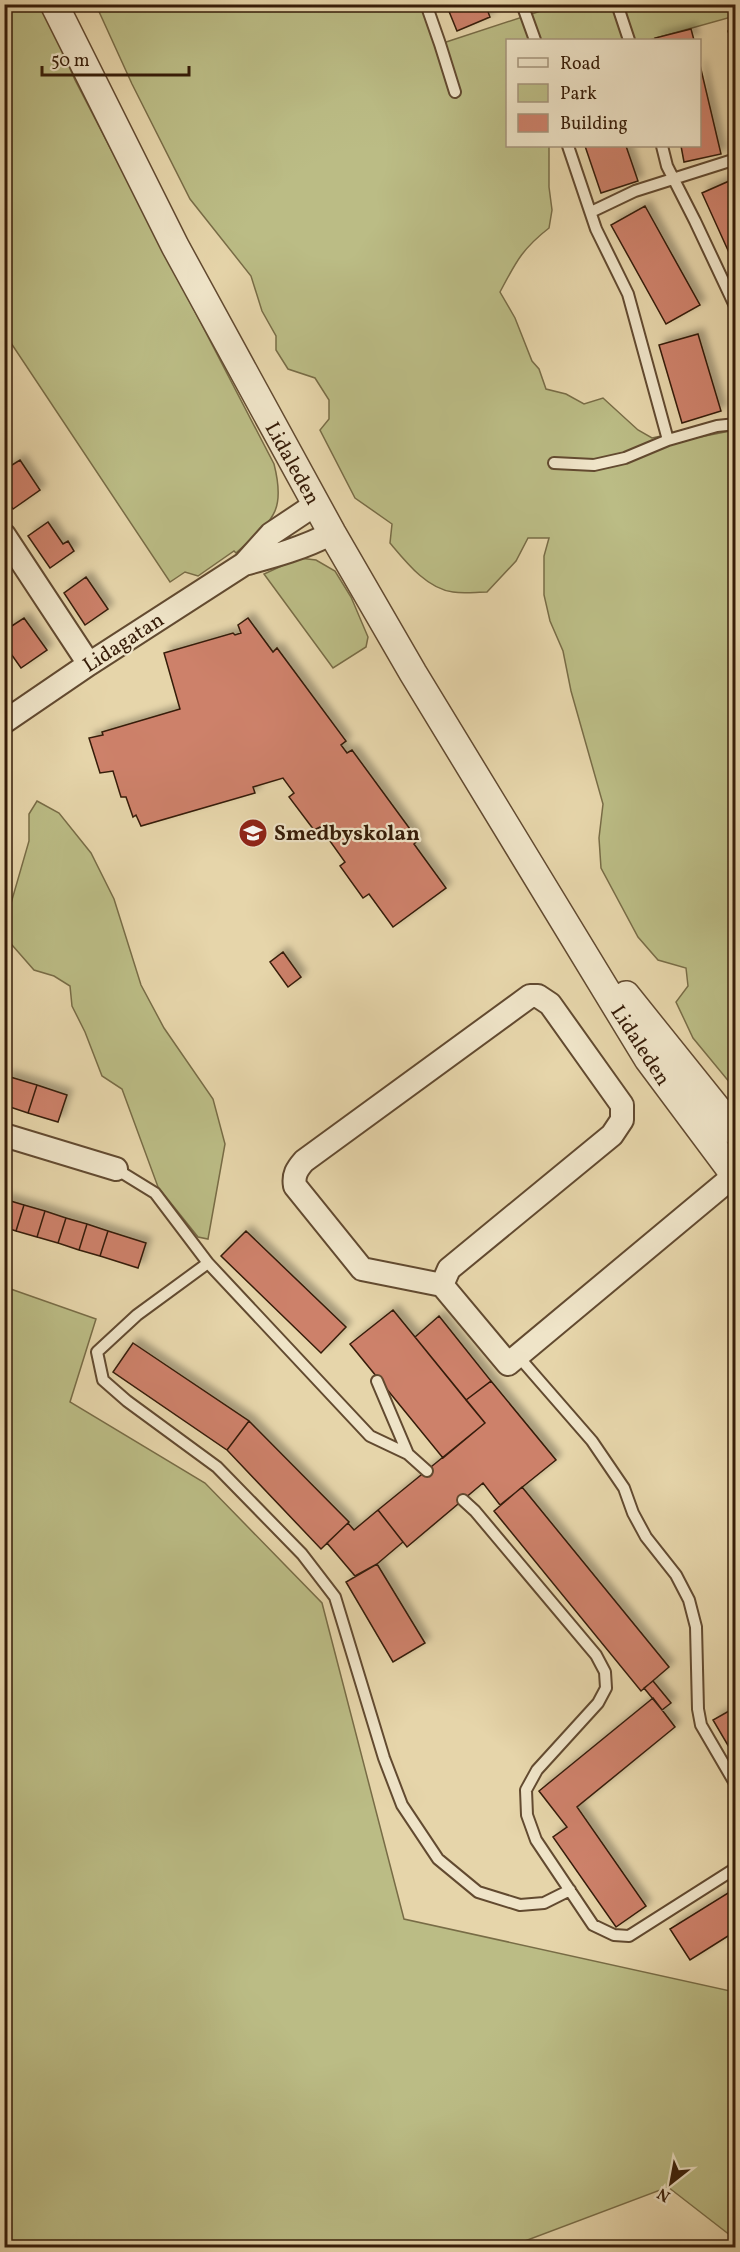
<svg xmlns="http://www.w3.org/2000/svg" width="740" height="2252" font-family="Vollkorn,serif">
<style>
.green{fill:#bbbc85;stroke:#786c46;stroke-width:1.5}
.building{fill:#cd816b;stroke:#361c08;stroke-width:1.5;filter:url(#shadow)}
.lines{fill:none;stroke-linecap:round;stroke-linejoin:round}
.service-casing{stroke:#624a30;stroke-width:14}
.minor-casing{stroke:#624a30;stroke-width:26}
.tertiary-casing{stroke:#624a30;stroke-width:30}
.service{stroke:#efe4c8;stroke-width:10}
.minor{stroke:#efe4c8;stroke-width:22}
.tertiary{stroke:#efe4c8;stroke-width:27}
.labels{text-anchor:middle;stroke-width:4.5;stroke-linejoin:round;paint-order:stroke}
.street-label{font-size:21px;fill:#361c08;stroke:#efe4c8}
.poi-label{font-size:21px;font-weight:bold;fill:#361c08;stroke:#efe4c8;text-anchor:start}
</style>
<defs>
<filter id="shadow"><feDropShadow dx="5.5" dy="-5.5" stdDeviation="3" flood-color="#0004"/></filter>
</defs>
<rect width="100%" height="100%" fill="#e6d5aa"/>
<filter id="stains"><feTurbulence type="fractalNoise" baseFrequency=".00333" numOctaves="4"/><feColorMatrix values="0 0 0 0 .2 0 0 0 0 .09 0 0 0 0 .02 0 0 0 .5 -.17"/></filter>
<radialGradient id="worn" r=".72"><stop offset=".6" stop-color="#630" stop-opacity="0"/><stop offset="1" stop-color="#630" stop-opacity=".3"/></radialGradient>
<!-- green -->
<path class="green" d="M 4,5 L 42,5 L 75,80 L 274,464 C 287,515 270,521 236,553 L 234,551 L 198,576 L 185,572 L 170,582 L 5,334 Z
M 96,5 L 423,5 L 440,44 L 559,5 L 735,5 L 735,16 L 649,40 L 508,40 L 508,146 L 549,146 L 549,187 L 552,210 L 549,228 C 522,249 516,262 500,292 L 515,318 L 532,361 L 539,369 L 546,389 L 566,394 L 584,404 L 603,398 L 638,430 L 652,438 L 680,432 L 700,437 L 735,430 L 735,1089 L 693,1038 L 676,1002 L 688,986 L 686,968 L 658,960 L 638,937 L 601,868 L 599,838 L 603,804 L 571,691 L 563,651 L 550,621 L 544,595 L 544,556 L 549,538 L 528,538 L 516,561 L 487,592 C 476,592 464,594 453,592 C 427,589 406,562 390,543 L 392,524 L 355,498 L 320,430 L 329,419 L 329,400 L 315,378 L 288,369 L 276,350 L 276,336 L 262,311 L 251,276 L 190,199 L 132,84 Z
M 299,558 L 316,560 L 335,571 L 351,597 L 368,637 L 366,647 L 333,668 L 264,574 Z
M 37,801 L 59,813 L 91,853 L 114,899 L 141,985 L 164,1028 L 213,1099 L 225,1144 L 208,1239 L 198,1237 L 158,1187 L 122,1089 L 102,1076 L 85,1032 L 72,1006 L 70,986 L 54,976 L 34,970 L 5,937 L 5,924 L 29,841 L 29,814 Z
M 5,1287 L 96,1319 L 70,1402 L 205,1483 L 322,1603 L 404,1919 L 735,1992 L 735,2239 L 668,2187 L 509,2247 L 5,2247 Z"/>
<!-- building -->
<path class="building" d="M 446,4 L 485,4 L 490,17 L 457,31 Z
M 691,29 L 694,40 L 655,40 L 655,38 Z
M 736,29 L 736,57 L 728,31 Z
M 700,65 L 721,154 L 684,162 L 681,146 L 700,146 Z
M 585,146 L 626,146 L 638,181 L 601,193 Z
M 736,178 L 736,268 L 702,193 Z
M 645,206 L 700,305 L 666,324 L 611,225 Z
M 698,334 L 721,411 L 682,423 L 659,345 Z
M 20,460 L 40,490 L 13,509 L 4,497 L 4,470 Z
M 48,522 L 63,544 L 68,541 L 74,551 L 50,568 L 28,536 Z
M 86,577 L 108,609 L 85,625 L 64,593 Z
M 24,618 L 47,650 L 21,668 L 4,644 L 4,631 Z
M 248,618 L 273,652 L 277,648 L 346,741 L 341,745 L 347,753 L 352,750 L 418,840 L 414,844 L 446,888 L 393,927 L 369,894 L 363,898 L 340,866 L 345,862 L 320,827 L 314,830 L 289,797 L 294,793 L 283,778 L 253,787 L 255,793 L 141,826 L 136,815 L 133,817 L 126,797 L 121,797 L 113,771 L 100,773 L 89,738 L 103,735 L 102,732 L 180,709 L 164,653 L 233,633 L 235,635 L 241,633 L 238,625 Z
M 283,952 L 301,977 L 288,987 L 270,962 Z
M 7,1076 L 37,1085 L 28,1113 L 4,1105 L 4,1085 Z
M 37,1085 L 67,1095 L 58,1122 L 28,1113 Z
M 4,1199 L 24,1205 L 16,1231 L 4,1227 Z
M 24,1205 L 45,1211 L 37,1237 L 16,1231 Z
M 45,1211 L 66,1218 L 58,1243 L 37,1237 Z
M 66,1218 L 87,1224 L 79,1250 L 58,1243 Z
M 87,1224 L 108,1231 L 100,1256 L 79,1250 Z
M 108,1231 L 146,1243 L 138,1268 L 100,1256 Z
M 246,1231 L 346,1327 L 321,1353 L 221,1256 Z
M 393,1310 L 485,1423 L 443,1458 L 350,1344 Z
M 439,1316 L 491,1381 L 466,1400 L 415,1337 Z
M 133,1343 L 249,1421 L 227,1450 L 113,1372 Z
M 491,1381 L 556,1460 L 500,1505 L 483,1483 L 407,1547 L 378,1510 L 485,1423 L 466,1400 Z
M 249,1421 L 349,1522 L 321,1549 L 227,1450 Z
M 522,1487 L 669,1667 L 641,1691 L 494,1511 Z
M 378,1510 L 403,1542 L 377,1564 L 355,1576 L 327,1543 L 348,1523 L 354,1530 Z
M 377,1564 L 425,1643 L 393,1662 L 346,1582 Z
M 653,1681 L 671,1703 L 662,1710 L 644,1688 Z
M 653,1698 L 675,1727 L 577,1807 L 646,1906 L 616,1927 L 553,1837 L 567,1827 L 539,1791 Z
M 736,1707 L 736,1759 L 713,1720 Z
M 736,1888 L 736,1931 L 690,1960 L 670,1929 Z"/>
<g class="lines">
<!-- service casing -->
<g class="service-casing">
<path id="service" d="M 426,4 L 440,44 L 455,92
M 522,4 L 535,40
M 617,4 L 629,40
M 568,146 L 596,229 L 628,294 L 668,440
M 662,146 L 667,166 L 695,221 L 736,308
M 591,212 L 635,191 L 736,159
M 554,463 L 594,465 L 625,458 L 668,440 L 717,426 L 736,424
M 116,1169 L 155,1193 L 208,1263 L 370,1436 L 408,1454 L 427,1471
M 208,1263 L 137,1315 L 97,1352 L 103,1380 L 127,1401 L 217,1467 L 302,1554 L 335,1597 L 384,1758 L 402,1805 L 438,1859 L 478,1892 L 520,1905 L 544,1903 L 570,1890
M 518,1356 L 592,1441 L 624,1488 L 633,1513 L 646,1537 L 676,1575 L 689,1600 L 696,1627 L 698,1709 L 701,1725 L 736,1785
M 377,1381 L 408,1454
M 463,1500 L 475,1511 L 596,1655 L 605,1672 L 606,1688 L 598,1703 L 537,1770 L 526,1790 L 527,1815 L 536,1840 L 593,1925 L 614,1935 L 629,1936 L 736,1868"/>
</g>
<!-- minor casing -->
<g class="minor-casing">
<path id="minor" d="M 4,535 L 89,664
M 244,564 C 274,556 304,548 332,533
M 4,722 L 89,664 L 244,564 L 271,534 L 316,504
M 4,1135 L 116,1169
M 442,1285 L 449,1269 L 612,1135 L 622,1120 L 622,1105 L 550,1004 L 538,996 L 530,996 L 304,1161 C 297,1169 293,1175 295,1186 L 362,1269 L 442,1285 L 508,1364 L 736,1174"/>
</g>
<!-- tertiary casing -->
<g class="tertiary-casing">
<path id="tertiary" d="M 54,4 L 175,246 L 332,533 L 413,673 L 648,1059 L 736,1177
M 626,995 L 736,1132"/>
</g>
<!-- service -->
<use href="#service" class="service"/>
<!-- minor -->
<use href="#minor" class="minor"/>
<!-- tertiary -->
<use href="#tertiary" class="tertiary"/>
</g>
<!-- icons -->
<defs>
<g id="school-disc" transform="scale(1.5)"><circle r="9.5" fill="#8f2418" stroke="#efe4c8"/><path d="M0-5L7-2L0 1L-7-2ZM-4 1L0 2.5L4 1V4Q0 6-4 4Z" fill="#fff"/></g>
</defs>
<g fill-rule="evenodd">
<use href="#school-disc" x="253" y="833"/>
</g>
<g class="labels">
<!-- street labels -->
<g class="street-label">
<text transform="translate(293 463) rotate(61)" y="7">Lidaleden</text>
<text transform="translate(123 642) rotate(-33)" y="7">Lidagatan</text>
<text transform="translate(641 1045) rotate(57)" y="7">Lidaleden</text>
</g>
<!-- poi labels -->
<g class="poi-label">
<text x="274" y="840">Smedbyskolan</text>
</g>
</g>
<!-- margin -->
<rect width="740" height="2252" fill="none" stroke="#e6d5aa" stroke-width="24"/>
<rect x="6" y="6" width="728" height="2240" fill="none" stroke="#361c08" stroke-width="3"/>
<rect x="12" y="12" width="716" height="2228" fill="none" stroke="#361c08" stroke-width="1.5"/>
<!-- legend -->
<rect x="506" y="39" width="195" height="108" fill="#efe4c8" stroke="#a5947b" stroke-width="1.5"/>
<rect x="518" y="58" width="30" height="9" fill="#efe4c8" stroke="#a5947b" stroke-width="1.5"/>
<text x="560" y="69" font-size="18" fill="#361c08">Road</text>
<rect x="518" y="84" width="30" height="18" fill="#bbbc85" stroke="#a5947b" stroke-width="1.5"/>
<text x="560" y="99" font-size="18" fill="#361c08">Park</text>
<rect x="518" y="114" width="30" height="18" fill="#cd816b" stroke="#a5947b" stroke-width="1.5"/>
<text x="560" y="129" font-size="18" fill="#361c08">Building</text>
<!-- north arrow -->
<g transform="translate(671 2183) rotate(211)" stroke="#efe4c8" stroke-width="4.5" paint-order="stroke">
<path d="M0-4.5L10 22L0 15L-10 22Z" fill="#361c08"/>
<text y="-9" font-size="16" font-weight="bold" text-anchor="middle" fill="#361c08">N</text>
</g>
<!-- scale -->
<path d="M42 66v9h147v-9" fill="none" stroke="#361c08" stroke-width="3"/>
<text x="51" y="66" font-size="18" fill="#361c08" stroke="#efe4c8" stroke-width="4.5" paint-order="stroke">50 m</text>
<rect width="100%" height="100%" filter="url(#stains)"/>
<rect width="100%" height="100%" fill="url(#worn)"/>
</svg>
